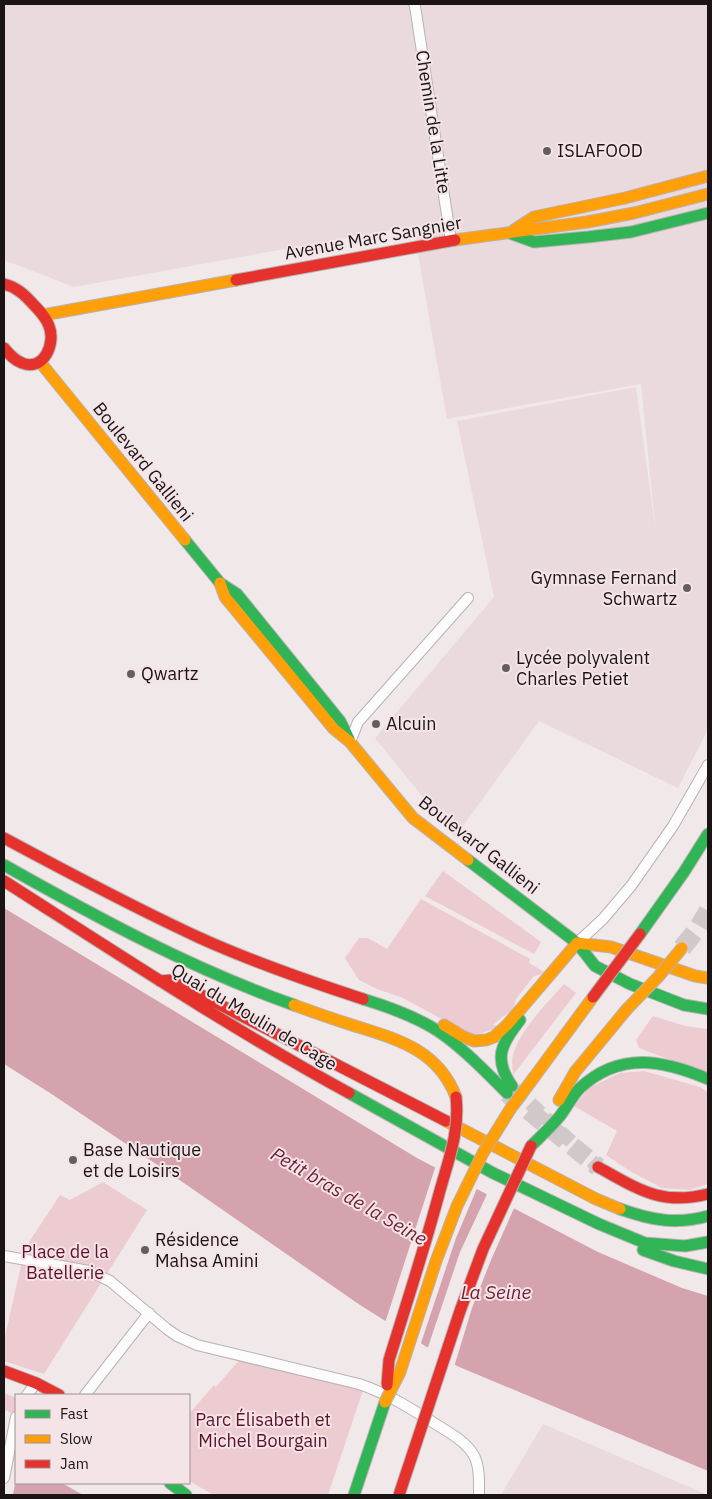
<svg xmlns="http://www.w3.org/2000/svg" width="712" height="1499" font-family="'IBM Plex Sans',sans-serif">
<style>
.built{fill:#ebdadd}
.green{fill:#eccbd1}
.water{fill:#d4a3ad}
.pier{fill:#f1e8ea}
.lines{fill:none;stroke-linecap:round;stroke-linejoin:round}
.secondary-tunnel{stroke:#d1c8ca;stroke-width:14;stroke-dasharray:14 7;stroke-linecap:butt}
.highway-tunnel{stroke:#d1c8ca;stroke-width:19;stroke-dasharray:19 9;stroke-linecap:butt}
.street-casing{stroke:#b8b2b3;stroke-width:12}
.fast-casing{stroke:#b8b2b3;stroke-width:13}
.slow-casing{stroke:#b8b2b3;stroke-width:13}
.jam-casing{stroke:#b8b2b3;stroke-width:13}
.street{stroke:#fdfcfc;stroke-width:10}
.fast{stroke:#30b455;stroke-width:11}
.slow{stroke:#ff9f0a;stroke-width:11}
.jam{stroke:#e5322d;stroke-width:11}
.slow-bridge-casing{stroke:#b8b2b3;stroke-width:13;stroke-linecap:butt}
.jam-bridge-casing{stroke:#b8b2b3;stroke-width:13;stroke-linecap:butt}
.slow-bridge{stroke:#ff9f0a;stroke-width:11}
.jam-bridge{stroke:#e5322d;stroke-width:11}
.poi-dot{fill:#655e60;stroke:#f5e4e7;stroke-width:2}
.labels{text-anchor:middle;stroke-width:4;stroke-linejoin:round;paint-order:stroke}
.street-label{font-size:18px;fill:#1a1415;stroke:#f5e4e7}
.poi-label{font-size:18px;fill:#1a1415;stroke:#f5e4e7;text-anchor:start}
.park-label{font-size:18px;fill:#5f112b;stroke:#f5e4e7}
.water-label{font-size:19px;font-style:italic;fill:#6c1e36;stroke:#f5e4e7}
</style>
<rect width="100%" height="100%" fill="#f1e8ea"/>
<!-- built -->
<path class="built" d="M 4,4 L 708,4 L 708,729 L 678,788 L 539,721 L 455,837 L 375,738 L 494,597 L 457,421 L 636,387 L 656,534 L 641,384 L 447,419 L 413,226 L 74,287 L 4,260 Z
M 543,1424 L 708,1495 L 501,1495 Z"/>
<!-- green -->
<path class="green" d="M 443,871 L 541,942 L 534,954 L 425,896 Z
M 421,899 L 530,959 L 529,963 L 546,973 L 534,976 L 516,999 L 513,1011 L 502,1017 L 493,1025 L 500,1027 L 473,1036 L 403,998 L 377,989 L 359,980 L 345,958 L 359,938 L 368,938 L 387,949 Z
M 564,984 L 576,993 L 513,1075 C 513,1069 511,1061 513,1055 C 519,1031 548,1002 564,984 Z
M 653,1016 L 685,1026 L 708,1029 L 708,1074 L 639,1048 L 636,1040 Z
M 644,1071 L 700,1087 L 708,1092 L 708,1184 L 689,1190 L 662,1188 L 630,1171 L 606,1155 L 617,1131 L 574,1106 L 589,1088 L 620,1073 Z
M 103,1182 L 147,1210 L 44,1374 L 4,1361 L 4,1341 L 25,1248 L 60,1195 L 70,1200 Z
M 241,1358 L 363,1390 L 328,1495 L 214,1495 L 189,1481 L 189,1414 L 214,1385 L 216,1387 Z
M 4,1393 L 16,1398 L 16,1416 L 4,1409 Z"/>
<!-- water -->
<path class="water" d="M 4,908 L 417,1158 L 598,1252 L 682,1288 L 708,1296 L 708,1471 L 457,1366 L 360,1305 L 168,1172 L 50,1093 L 4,1064 Z
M 4,1449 L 16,1456 L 16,1483 L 62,1483 L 83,1495 L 4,1495 Z"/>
<!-- pier -->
<path class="pier" d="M 436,1165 L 478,1186 L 456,1238 L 420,1346 L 385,1323 Z
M 488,1192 L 515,1206 L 491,1260 L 472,1308 L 454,1367 L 427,1350 L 460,1252 Z
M 4,1447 L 16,1453 L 16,1478 L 13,1495 L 4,1495 Z"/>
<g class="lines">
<!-- secondary-tunnel -->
<path class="secondary-tunnel" d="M 515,1089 L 598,1167"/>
<!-- highway-tunnel -->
<path class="highway-tunnel" d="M 682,948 L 698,928 L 708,911
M 507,1093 L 598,1167"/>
<!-- street casing -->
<g class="street-casing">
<path id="street" d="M 414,4 L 415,6 L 451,241
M 350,742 L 358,722 L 468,598
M 577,943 L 603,919 L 631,886 L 673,826 L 708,765
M 4,1256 L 89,1271 L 110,1281 L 167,1329 L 177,1336 L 197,1345 L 359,1384 C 386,1393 410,1408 434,1423 C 448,1432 464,1440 473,1454 C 480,1465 479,1482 479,1495
M 27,1395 L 36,1383
M 85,1395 L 149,1313
M 4,1478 L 16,1417"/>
</g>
<!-- fast casing -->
<g class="fast-casing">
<path id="fast" d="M 512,234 L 534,242 L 588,237 L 631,232 L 708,213
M 185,540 L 220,583 L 237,594 L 340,721 L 349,739
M 468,860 L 577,943 L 595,966 L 630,984 L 684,1005 L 708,1009
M 4,865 C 98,918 192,969 294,1005
M 640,934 L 684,872 L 708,834
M 363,999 C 389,1007 415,1016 438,1031 C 463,1048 485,1071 507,1093
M 512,1086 C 493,1059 501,1044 520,1020
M 349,1093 L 493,1173 L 599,1224 L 645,1243 L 685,1246 L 708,1242
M 531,1146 C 541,1136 551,1127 560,1116 C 567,1107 572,1096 580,1088 C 620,1051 663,1060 708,1079
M 620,1209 C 651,1220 676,1225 708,1216
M 643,1250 L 674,1261 L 708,1269
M 170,1483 L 186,1495
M 354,1495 L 385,1402"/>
</g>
<!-- slow casing -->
<g class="slow-casing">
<path id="slow" d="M 514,230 L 534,217 L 625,198 L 708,176
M 455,240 L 587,222 L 634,213 L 708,194
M 43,315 L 236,280
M 40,362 L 185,540
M 220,583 L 225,597 L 334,729 L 350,742 L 413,818 L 468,860
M 577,943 L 611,947 L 695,976 L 708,978
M 294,1005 C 313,1012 333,1019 352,1025 C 396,1039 438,1049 456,1097
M 444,1025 L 462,1036 L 474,1041 L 486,1040 L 494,1037 L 508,1024 L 577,943
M 535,1076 L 593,997
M 559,1100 L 575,1072 L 627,1009
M 446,1121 L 596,1199 L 620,1209"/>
</g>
<!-- jam casing -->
<g class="jam-casing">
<path id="jam" d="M 236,280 L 455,240
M 4,284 C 16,287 24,294 33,304 C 39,310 46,317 49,326 C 56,343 44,372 22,363 C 14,360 9,354 4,348
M 4,838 C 69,873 133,907 200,938 C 253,962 308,981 363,999
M 4,881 C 118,954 230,1028 349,1093
M 160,981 L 172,980 L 446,1121
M 598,1167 C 638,1189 661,1206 708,1194
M 4,1371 L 36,1383 L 59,1395"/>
</g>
<!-- street -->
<use href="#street" class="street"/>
<!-- fast -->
<use href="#fast" class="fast"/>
<!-- slow -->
<use href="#slow" class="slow"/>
<!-- jam -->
<use href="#jam" class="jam"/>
<!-- slow-bridge casing -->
<g class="slow-bridge-casing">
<path id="slow-bridge" d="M 627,1009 L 658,977 L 682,948
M 385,1402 L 400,1372 L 436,1261 L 457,1206 L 483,1153 L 511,1108 L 535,1076"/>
</g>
<!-- jam-bridge casing -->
<g class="jam-bridge-casing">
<path id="jam-bridge" d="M 593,997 L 640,934
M 387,1385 L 389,1360 C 406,1305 424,1250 439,1194 C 448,1161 460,1132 456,1097
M 399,1495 L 460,1311 L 483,1249 L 531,1146"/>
</g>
<!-- slow-bridge -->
<use href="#slow-bridge" class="slow-bridge"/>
<!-- jam-bridge -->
<use href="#jam-bridge" class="jam-bridge"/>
</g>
<!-- markers -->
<g class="poi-dot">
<circle cx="547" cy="151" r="5"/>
<circle cx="687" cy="588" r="5"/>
<circle cx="506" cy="668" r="5"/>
<circle cx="131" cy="674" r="5"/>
<circle cx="376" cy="724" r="5"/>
<circle cx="73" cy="1160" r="5"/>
<circle cx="145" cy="1250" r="5"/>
</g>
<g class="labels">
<!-- street labels -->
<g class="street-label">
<text transform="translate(433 122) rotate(81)" y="6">Chemin de la Litte</text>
<text transform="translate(373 238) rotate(-10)" y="6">Avenue Marc Sangnier</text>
<text transform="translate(143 462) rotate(51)" y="6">Boulevard Gallieni</text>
<text transform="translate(479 845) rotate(38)" y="6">Boulevard Gallieni</text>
<text transform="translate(254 1017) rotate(31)" y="6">Quai du Moulin de Cage</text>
</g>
<!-- poi labels -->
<g class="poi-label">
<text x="557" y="157">ISLAFOOD</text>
<text x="677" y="584" text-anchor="end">Gymnase Fernand<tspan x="677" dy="21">Schwartz</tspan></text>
<text x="516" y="664">Lycée polyvalent<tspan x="516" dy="21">Charles Petiet</tspan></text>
<text x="141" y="680">Qwartz</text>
<text x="386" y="730">Alcuin</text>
<text x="83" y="1156">Base Nautique<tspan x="83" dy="21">et de Loisirs</tspan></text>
<text x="155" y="1246">Résidence<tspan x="155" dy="21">Mahsa Amini</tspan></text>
</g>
<!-- park labels -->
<g class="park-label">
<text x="65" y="1258">Place de la<tspan x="65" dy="21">Batellerie</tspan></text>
<text x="263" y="1426">Parc Élisabeth et<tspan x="263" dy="21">Michel Bourgain</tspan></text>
</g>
<!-- water labels -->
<g class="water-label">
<text transform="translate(349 1196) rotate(30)" y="7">Petit bras de la Seine</text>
<text x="496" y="1299">La Seine</text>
</g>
</g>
<!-- border -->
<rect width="712" height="1499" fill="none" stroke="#1a1415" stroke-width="10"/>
<!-- legend -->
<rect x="15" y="1394" width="175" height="90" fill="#f5e4e7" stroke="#9d9193"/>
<rect x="25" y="1410" width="25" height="8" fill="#30b455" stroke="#9d9193"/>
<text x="60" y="1419" font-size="15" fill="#1a1415">Fast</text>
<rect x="25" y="1435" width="25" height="8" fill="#ff9f0a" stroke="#9d9193"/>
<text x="60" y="1444" font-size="15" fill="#1a1415">Slow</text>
<rect x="25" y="1460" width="25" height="8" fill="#e5322d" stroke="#9d9193"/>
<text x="60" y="1469" font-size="15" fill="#1a1415">Jam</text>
</svg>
